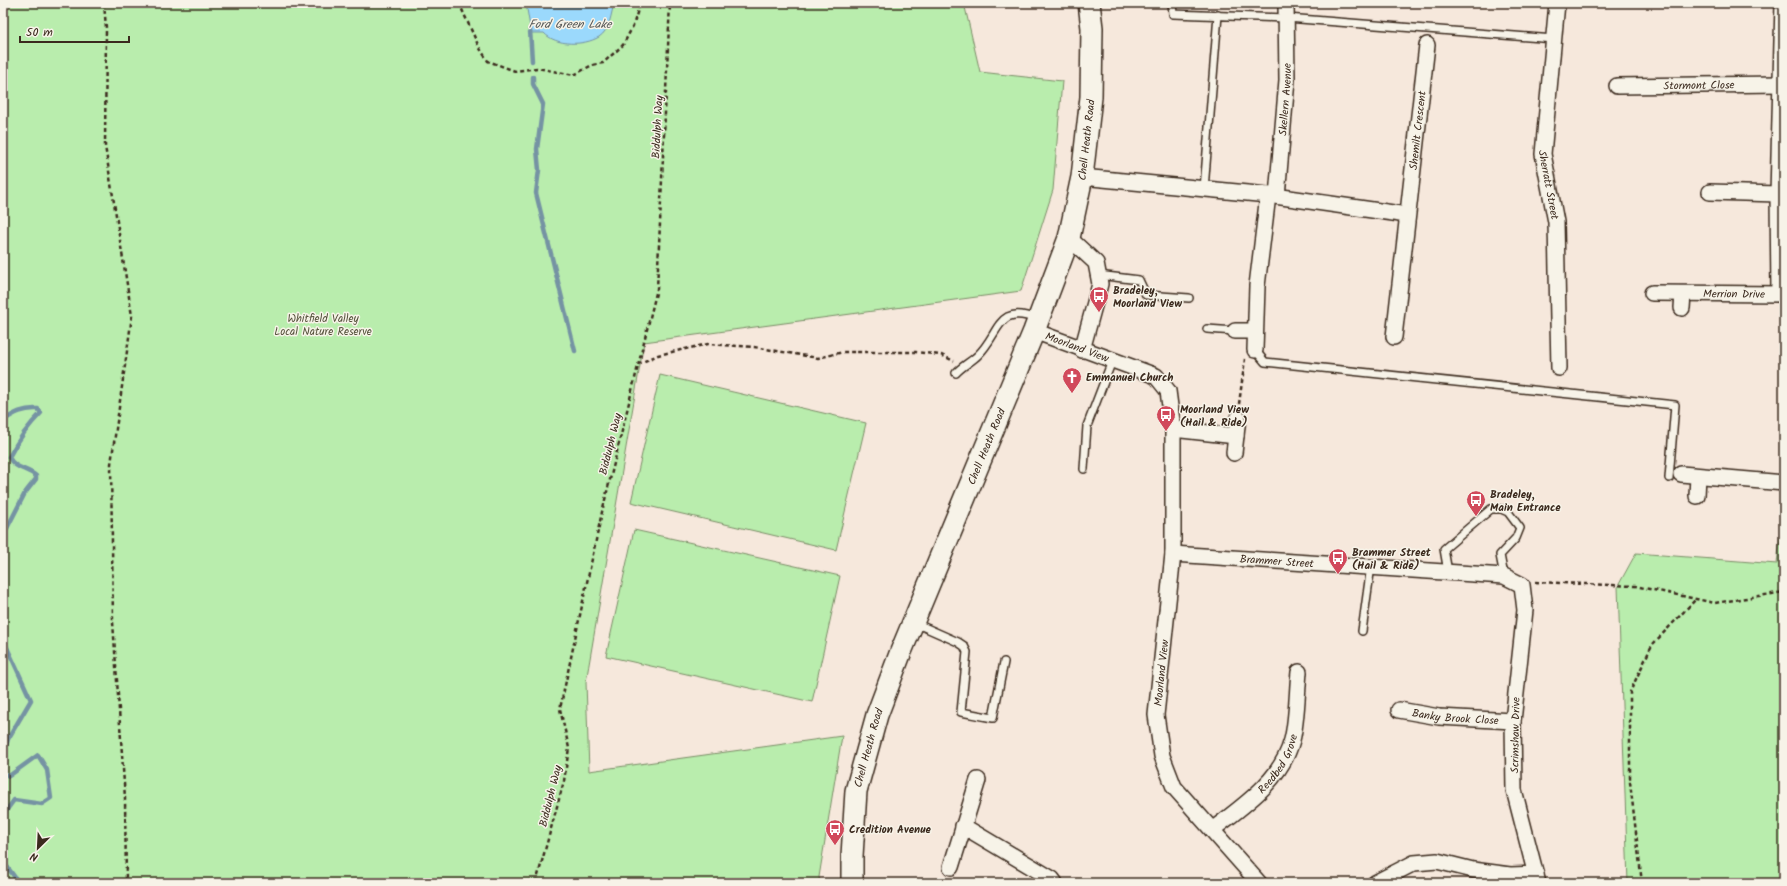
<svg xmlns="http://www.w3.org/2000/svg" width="1787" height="886" font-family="Kalam,sans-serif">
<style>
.green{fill:#b9edad;stroke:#7a8c66}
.water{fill:#9bd9fc;stroke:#7593a3}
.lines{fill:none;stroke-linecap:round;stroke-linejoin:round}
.stream{stroke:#7593a3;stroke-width:4.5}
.lane-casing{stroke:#3b2a1e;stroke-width:10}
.street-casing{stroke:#3b2a1e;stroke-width:18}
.secondary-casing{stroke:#3b2a1e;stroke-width:24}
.path{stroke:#3b2a1e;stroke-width:2.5;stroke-dasharray:4 3;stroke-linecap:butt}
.lane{stroke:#f7f3e8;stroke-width:7}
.street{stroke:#f7f3e8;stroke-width:15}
.secondary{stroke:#f7f3e8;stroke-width:21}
.labels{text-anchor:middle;stroke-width:3;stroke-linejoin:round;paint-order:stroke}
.street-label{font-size:11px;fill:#3b2a1e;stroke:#f7f3e8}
.poi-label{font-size:11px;font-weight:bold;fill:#3b2a1e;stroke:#f7f3e8;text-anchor:start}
.park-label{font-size:11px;fill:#54513b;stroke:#f7f3e8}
.water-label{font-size:12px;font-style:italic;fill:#535656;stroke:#f7f3e8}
</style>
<rect width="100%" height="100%" fill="#f6e8dc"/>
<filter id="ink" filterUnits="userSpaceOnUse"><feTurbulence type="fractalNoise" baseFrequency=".025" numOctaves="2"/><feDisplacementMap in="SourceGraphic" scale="8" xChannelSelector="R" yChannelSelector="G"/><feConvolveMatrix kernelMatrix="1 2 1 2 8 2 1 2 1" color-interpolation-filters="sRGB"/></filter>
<g filter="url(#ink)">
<!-- green -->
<path class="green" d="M 3,3 L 964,3 L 980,72 L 1062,81 L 1053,190 L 1021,291 L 644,342 L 586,682 L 589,771 L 842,736 L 819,877 L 820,883 L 3,883 Z
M 660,375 L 866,423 L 836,550 L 631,502 Z
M 1784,504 L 1784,883 L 1628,883 L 1618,586 L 1636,553 L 1777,564 Z
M 634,530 L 840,576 L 812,702 L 606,656 Z"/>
<!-- water -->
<path class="water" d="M 526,3 L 614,3 C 611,14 610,30 599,37 C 584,46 556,46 544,33 L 531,33 Z"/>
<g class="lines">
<!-- stream -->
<path class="stream" d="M 3,23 L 7,3
M 530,30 L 532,61
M 533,77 L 533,84 L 543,104 L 537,149 L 539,170 L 536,193 L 575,351
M 3,421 C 14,413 24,408 38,409 L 41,413 C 29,425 17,442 9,457 C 14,469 27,468 36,476 L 36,479 L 25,493 L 3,536
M 3,639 L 31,700 L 8,739 L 3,755
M 3,773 L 9,776 L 38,755 L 47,770 L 51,798 L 42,804 L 14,800 L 3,815
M 3,861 L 19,883"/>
<!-- lane casing -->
<g class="lane-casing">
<path id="lane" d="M 1172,3 L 1173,14 L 1287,18 L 1554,39
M 1204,189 L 1218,15
M 1098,275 L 1139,280 L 1146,295 L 1189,298
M 1207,329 L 1235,331
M 1255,350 L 1265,362 L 1675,405 L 1669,478
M 956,373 C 962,366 971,362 978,355 C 1000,334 997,303 1036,319
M 1084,469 L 1087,426 L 1112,361
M 1448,572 L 1444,549 L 1491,509 L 1501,509 L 1508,512 L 1520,528 L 1516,538 L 1500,555 L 1504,576
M 915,623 L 958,642 L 964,646 L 967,652 L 961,712 L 993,718 L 1004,662
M 1362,631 L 1371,566"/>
</g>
<!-- street casing -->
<g class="street-casing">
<g id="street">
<path id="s1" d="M 1557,3 L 1543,154 L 1556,222 L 1559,368"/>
<path id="s2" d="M 1617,86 L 1782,84"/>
<path d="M 1082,177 L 1268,195 L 1407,215"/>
<path d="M 1710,192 L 1778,194"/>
<path id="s3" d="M 1277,196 L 1287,80 L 1286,3"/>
<path d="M 1069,238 L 1096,263 L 1100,284 L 1082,350"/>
<path id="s4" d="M 1652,293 L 1784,294"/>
<path d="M 1779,294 L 1778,194 L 1783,3"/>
<path d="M 1682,308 L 1683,294"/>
<path id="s5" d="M 1034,331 L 1156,376 L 1168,391 L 1173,429 L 1173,554 L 1156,715 L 1162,756 L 1174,787 L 1259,883"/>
<path d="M 1235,331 L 1255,331"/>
<path id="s6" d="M 1394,337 L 1427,45"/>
<path d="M 1255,350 L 1257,286 L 1268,195"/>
<path d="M 1173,429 L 1236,436"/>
<path d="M 1234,453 L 1238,418"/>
<path d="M 1681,474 L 1784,483"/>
<path d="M 1697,496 L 1698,476"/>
<path id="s7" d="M 1173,554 L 1504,576 L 1522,585 L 1525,610 L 1513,721 L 1514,790 L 1538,883"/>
<path id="s8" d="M 1399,710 L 1439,717 L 1513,721"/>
<path d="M 963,826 L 1052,879 L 1055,883"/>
<path id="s9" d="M 1212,830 C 1244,805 1281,781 1292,740 C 1297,721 1297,692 1299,672"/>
<path d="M 951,867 L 978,780"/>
<path d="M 1375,883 L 1414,863 L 1437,861 L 1473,870 L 1510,875 L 1536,874"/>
</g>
</g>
<!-- secondary casing -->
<g class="secondary-casing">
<g id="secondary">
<path id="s10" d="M 852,883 L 852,856 L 856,791 L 877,715 L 900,654 L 1034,331 L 1069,238 L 1082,177 L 1091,97 L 1092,28 L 1089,3"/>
</g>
</g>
<!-- path -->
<path class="path" d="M 104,3 L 106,28 L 105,146 L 132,316 L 111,464 L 113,622 L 125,798 L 126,883
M 459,3 L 479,47 L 488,61 L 515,71 L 537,68 L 574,75 L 592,65 L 603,63 L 623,45 L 633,26 L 640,3
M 638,364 L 658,355 L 708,344 L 754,347 L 818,358 L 843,352 L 916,352 L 941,355 L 954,361
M 1239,404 L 1245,359
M 1535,582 L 1635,586 L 1715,603 L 1784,592
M 536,883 L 564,781 L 569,748 L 560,709 L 602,512 L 657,289 L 670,3
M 1642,883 L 1630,782 L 1630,692 L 1652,645 L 1696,599"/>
<!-- lane -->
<use href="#lane" class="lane"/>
<!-- street -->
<use href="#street" class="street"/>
<!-- secondary -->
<use href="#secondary" class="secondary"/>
</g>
</g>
<!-- icons -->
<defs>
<g id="bus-pin" transform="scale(1)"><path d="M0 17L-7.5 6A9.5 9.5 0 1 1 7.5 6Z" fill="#d1495b" stroke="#f7f3e8"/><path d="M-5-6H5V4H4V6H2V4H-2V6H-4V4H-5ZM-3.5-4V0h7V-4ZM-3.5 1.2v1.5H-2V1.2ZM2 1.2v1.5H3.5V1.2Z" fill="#fff"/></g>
<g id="church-pin" transform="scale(1)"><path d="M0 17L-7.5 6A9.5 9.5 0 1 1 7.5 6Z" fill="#d1495b" stroke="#f7f3e8"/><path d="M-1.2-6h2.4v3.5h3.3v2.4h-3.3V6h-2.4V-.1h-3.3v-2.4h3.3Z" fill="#fff"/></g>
</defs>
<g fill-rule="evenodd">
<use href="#bus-pin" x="1099" y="296"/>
<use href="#church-pin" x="1072" y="377"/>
<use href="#bus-pin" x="1166" y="415"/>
<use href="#bus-pin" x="1476" y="500"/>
<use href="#bus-pin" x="1338" y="558"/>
<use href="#bus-pin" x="835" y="829"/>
</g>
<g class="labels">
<!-- street labels -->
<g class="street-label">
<text dy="4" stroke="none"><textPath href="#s2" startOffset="82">Stormont Close</textPath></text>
<text dy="4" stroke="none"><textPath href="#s3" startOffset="97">Skellern Avenue</textPath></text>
<text transform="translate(657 127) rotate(-87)" y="4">Biddulph Way</text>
<text dy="4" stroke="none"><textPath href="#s6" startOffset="208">Shemilt Crescent</textPath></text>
<text dy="4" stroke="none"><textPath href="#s10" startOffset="785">Chell Heath Road</textPath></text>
<text dy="4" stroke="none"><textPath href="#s1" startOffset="183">Sherratt Street</textPath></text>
<text dy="4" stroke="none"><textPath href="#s4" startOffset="82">Merrion Drive</textPath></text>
<text dy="4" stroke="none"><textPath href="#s5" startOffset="46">Moorland View</textPath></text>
<text transform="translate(610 444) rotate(-76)" y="4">Biddulph Way</text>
<text dy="4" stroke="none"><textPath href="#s10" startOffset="461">Chell Heath Road</textPath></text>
<text dy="4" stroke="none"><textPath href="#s7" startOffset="104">Brammer Street</textPath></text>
<text transform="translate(1161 673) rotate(-84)" y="4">Moorland View</text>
<text dy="4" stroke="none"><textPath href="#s8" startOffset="57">Banky Brook Close</textPath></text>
<text transform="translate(1515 735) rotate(-89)" y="4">Scrimshaw Drive</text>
<text dy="4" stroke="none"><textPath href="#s10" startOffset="137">Chell Heath Road</textPath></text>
<text dy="4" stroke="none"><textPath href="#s9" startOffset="95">Reedbed Grove</textPath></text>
<text transform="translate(550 796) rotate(-76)" y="4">Biddulph Way</text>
</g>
<!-- poi labels -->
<g class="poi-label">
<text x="1113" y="294">Bradeley,<tspan x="1113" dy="13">Moorland View</tspan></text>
<text x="1086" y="381">Emmanuel Church</text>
<text x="1180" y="413">Moorland View<tspan x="1180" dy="13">(Hail &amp; Ride)</tspan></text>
<text x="1490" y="498">Bradeley,<tspan x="1490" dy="13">Main Entrance</tspan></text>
<text x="1352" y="556">Brammer Street<tspan x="1352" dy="13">(Hail &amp; Ride)</tspan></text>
<text x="849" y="833">Credition Avenue</text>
</g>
<!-- park labels -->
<g class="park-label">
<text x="323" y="322">Whitfield Valley<tspan x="323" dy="13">Local Nature Reserve</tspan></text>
</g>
<!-- water labels -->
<g class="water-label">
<text x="570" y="28">Ford Green Lake</text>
</g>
</g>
<!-- margin -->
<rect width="1787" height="886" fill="none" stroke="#f7f3e8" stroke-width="16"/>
<rect x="8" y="8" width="1771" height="870" fill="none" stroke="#3b2a1e" stroke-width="1.5" filter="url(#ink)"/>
<!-- north arrow -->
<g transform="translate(38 848) rotate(204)" stroke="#f7f3e8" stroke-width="3" paint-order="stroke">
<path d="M0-3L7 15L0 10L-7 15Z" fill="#3b2a1e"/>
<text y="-6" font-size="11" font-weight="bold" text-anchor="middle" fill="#3b2a1e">N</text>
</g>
<!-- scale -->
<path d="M20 36v6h109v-6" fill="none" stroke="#3b2a1e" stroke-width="2"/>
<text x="26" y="36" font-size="12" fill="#3b2a1e" stroke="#f7f3e8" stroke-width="3" paint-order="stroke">50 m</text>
</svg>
